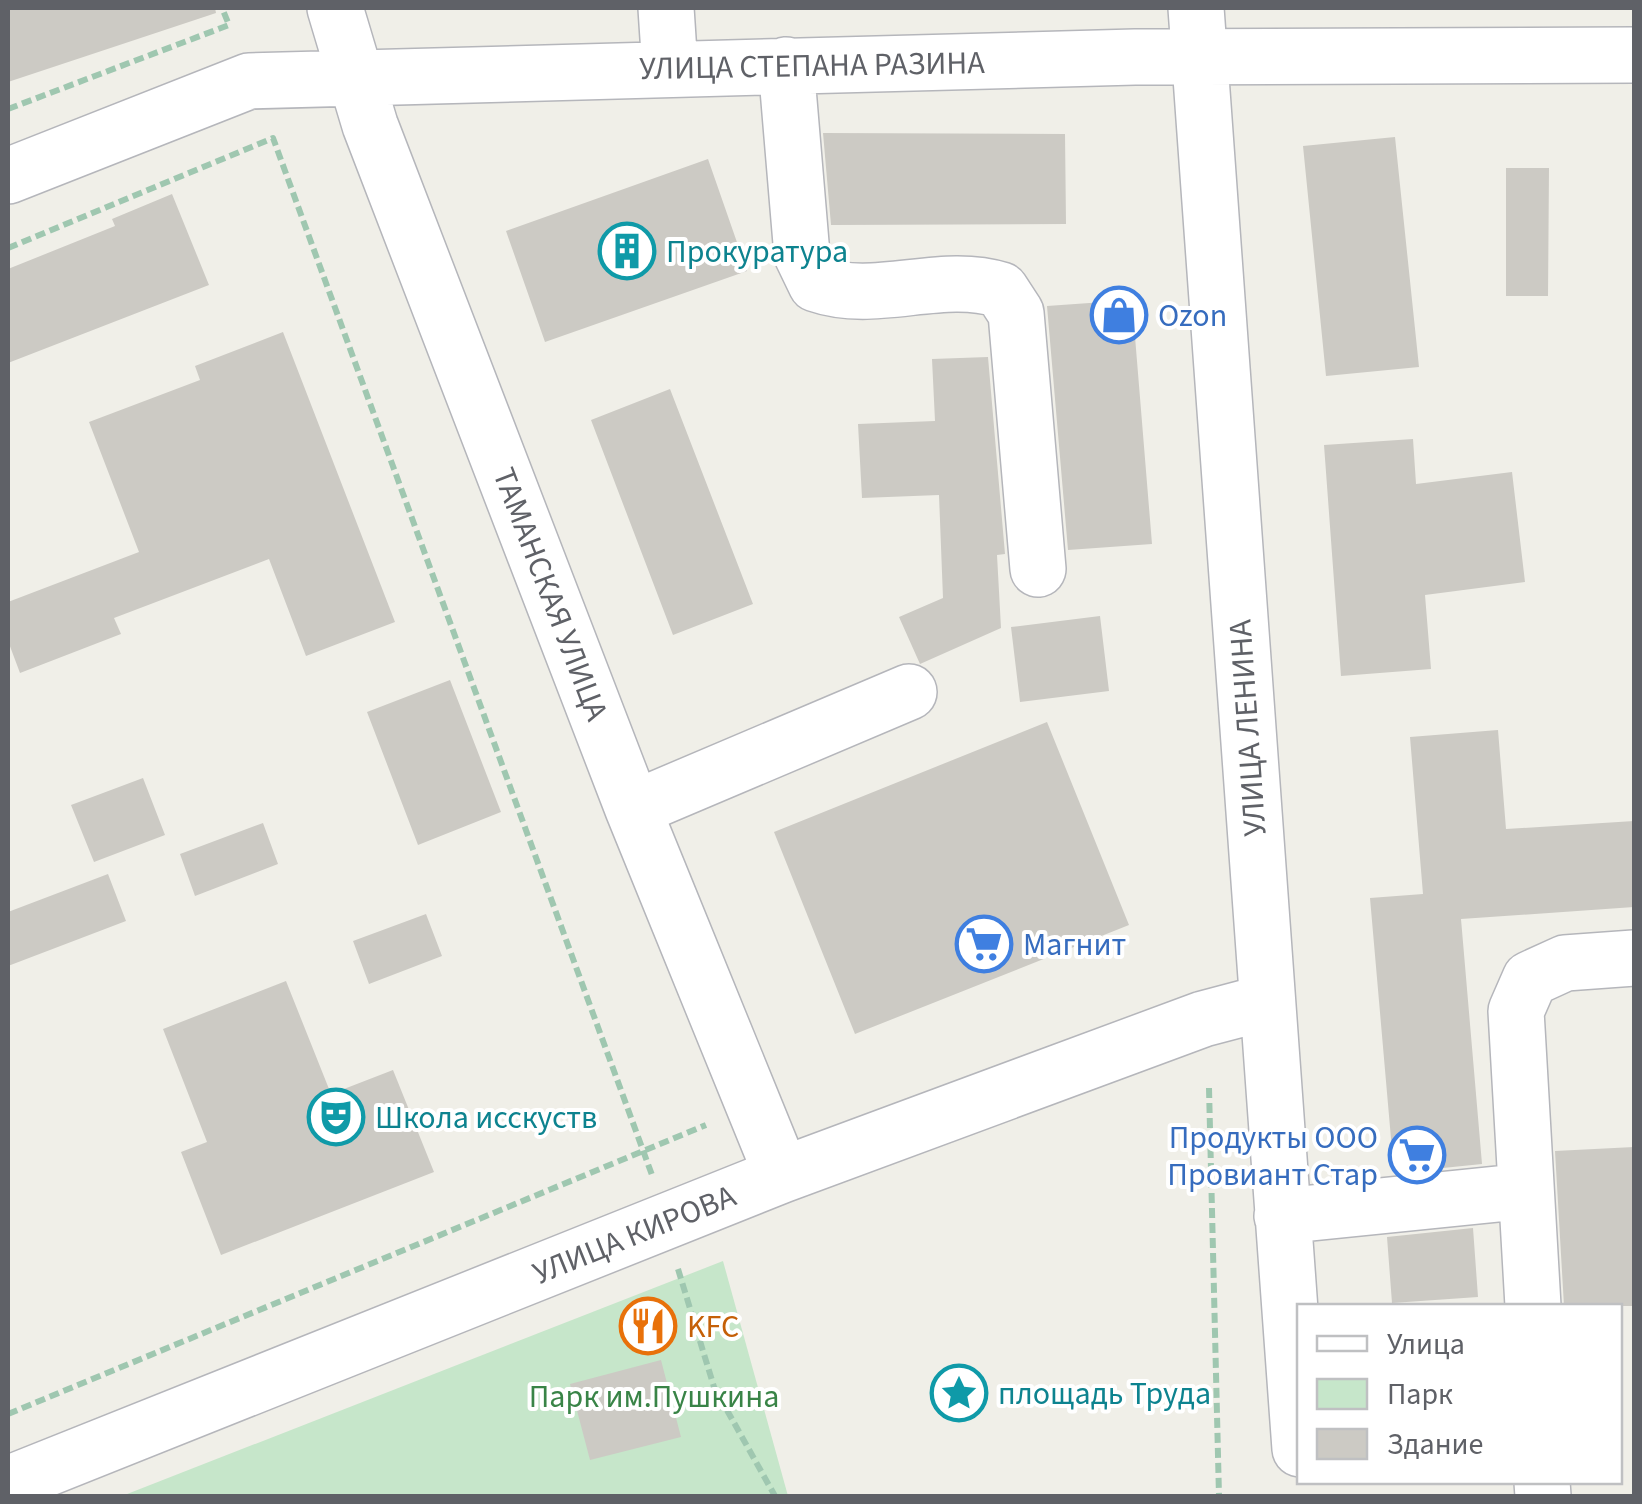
<svg xmlns="http://www.w3.org/2000/svg" width="1642" height="1504" font-family="'Source Sans 3',sans-serif">
<style>
.green{fill:#c6e6ca}
.building{fill:#cccac4}
.lines{fill:none;stroke-linecap:round;stroke-linejoin:round}
.minor-casing{stroke:#b5b6bb;stroke-width:58}
.path{stroke:#9fc7b0;stroke-width:6;stroke-dasharray:10 5;stroke-linecap:butt}
.minor{stroke:#fff;stroke-width:55}
.labels{text-anchor:middle;stroke-width:8;stroke-linejoin:round;paint-order:stroke}
.street-label{font-size:32px;fill:#5f6167;stroke:#fff}
.culture-label{font-size:32px;fill:#0d838f;stroke:#fff;text-anchor:start}
.shop-label{font-size:32px;fill:#366cbe;stroke:#fff;text-anchor:start}
.food-label{font-size:32px;fill:#c56008;stroke:#fff;text-anchor:start}
.park-label{font-size:32px;fill:#398447;stroke:#fff}
</style>
<rect width="100%" height="100%" fill="#f0efe8"/>
<!-- green -->
<path class="green" d="M 723,1261 L 788,1496 L 122,1496 Z"/>
<!-- building -->
<path class="building" d="M 8,8 L 215,8 L 216,13 L 8,82 Z
M 823,133 L 1065,134 L 1066,224 L 831,225 Z
M 1395,137 L 1419,367 L 1326,376 L 1303,146 Z
M 708,159 L 747,271 L 545,342 L 506,231 Z
M 1506,168 L 1549,168 L 1548,296 L 1506,296 Z
M 172,194 L 209,285 L 8,363 L 8,269 L 115,226 L 112,219 Z
M 1132,300 L 1152,544 L 1068,550 L 1047,306 Z
M 283,332 L 395,622 L 306,656 L 269,559 L 114,618 L 121,634 L 20,673 L 8,641 L 8,602 L 139,552 L 89,422 L 200,380 L 195,366 Z
M 988,357 L 1005,554 L 997,555 L 1001,628 L 920,664 L 899,617 L 943,598 L 939,495 L 862,498 L 858,424 L 935,421 L 932,359 Z
M 670,389 L 753,604 L 673,635 L 591,420 Z
M 1413,439 L 1416,484 L 1512,472 L 1525,582 L 1425,595 L 1431,669 L 1341,676 L 1324,445 Z
M 1100,616 L 1109,691 L 1020,702 L 1011,627 Z
M 450,680 L 501,812 L 418,845 L 367,712 Z
M 1047,722 L 1129,925 L 855,1034 L 774,832 Z
M 1498,730 L 1506,829 L 1634,821 L 1634,907 L 1461,919 L 1482,1164 L 1394,1173 L 1370,898 L 1423,894 L 1410,737 Z
M 143,778 L 165,835 L 94,862 L 71,805 Z
M 263,823 L 278,864 L 195,896 L 180,854 Z
M 108,874 L 126,921 L 8,966 L 8,912 Z
M 426,914 L 442,956 L 369,984 L 353,941 Z
M 286,981 L 331,1094 L 393,1070 L 434,1172 L 221,1255 L 181,1152 L 207,1142 L 163,1029 Z
M 1634,1147 L 1634,1306 L 1564,1306 L 1555,1151 Z
M 1473,1228 L 1478,1297 L 1392,1303 L 1387,1237 Z
M 661,1360 L 681,1437 L 590,1460 L 570,1384 Z"/>
<g class="lines">
<!-- minor casing -->
<g class="minor-casing">
<path id="minor" d="M 335,8 L 370,125 L 633,809 L 782,1175
M 666,8 L 670,69
M 1196,8 L 1300,1449
M 786,65 L 802,255 L 816,284 C 876,305 941,271 1001,290 L 1016,313 L 1038,569
M 8,176 L 249,81 L 1135,57 L 1634,55
M 633,809 L 909,692
M 1282,1216 L 1526,1191
M 1533,1306 L 1516,1011 L 1530,979 L 1565,963 L 1634,958
M 1542,1482 L 1543,1496
M 8,1484 L 782,1175 L 1203,1019 L 1267,1002"/>
</g>
<!-- path -->
<path class="path" d="M 8,109 L 229,25 L 222,8
M 8,248 L 273,138 L 652,1175
M 1209,1088 L 1219,1496
M 678,1269 L 714,1387 L 775,1496
M 8,1414 L 706,1125"/>
<!-- minor -->
<use href="#minor" class="minor"/>
</g>
<!-- icons -->
<defs>
<g id="building-ring" transform="scale(2.875)"><circle r="9.5" fill="#fff" stroke="#0f9aa8" stroke-width="1.5"/><path d="M-4-6H4V6H1V3H-1V6H-4ZM-2.5-4.3h1.7v1.8h-1.7ZM.8-4.3h1.7v1.8H.8ZM-2.5-1h1.7V.8h-1.7ZM.8-1h1.7V.8H.8Z" fill="#0f9aa8"/></g>
<g id="shop-ring" transform="scale(2.875)"><circle r="9.5" fill="#fff" stroke="#3f7fe0" stroke-width="1.5"/><path d="M-5-2.5h2.3a2.7 3.5 0 0 1 5.4 0H5L5.5 6h-11ZM-1.5-2.5h3a1.5 2.3 0 0 0-3 0Z" fill="#3f7fe0"/></g>
<g id="supermarket-ring" transform="scale(2.875)"><circle r="9.5" fill="#fff" stroke="#3f7fe0" stroke-width="1.5"/><path d="M-6-5.5h2.5l.6 2H6L4.5 2H-2.5L-4.4-4H-6ZM-1.5 3.2a1.3 1.3 0 1 0 .1 0ZM3 3.2a1.3 1.3 0 1 0 .1 0Z" fill="#3f7fe0"/></g>
<g id="theatre-ring" transform="scale(2.875)"><circle r="9.5" fill="#fff" stroke="#0f9aa8" stroke-width="1.5"/><path d="M-5-5.5Q0-4 5-5.5V0Q5 5 0 6Q-5 5-5 0ZM-3.3-2.5H-1v1.5H-3.3ZM1-2.5H3.3v1.5H1ZM-2.8 1Q0 5.5 2.8 1Z" fill="#0f9aa8"/></g>
<g id="restaurant-ring" transform="scale(2.875)"><circle r="9.5" fill="#fff" stroke="#e8710a" stroke-width="1.5"/><path d="M-5-6h1v4h1v-4h1v4h1v-4h1v5L-1.5 .5V6h-2V.5L-5-1ZM5-6V6H3V1.5H1.5Q1.5-4 5-6Z" fill="#e8710a"/></g>
<g id="sight-ring" transform="scale(2.875)"><circle r="9.5" fill="#fff" stroke="#0f9aa8" stroke-width="1.5"/><path d="M0-6L1.8-2.2L6-1.7L2.9 1.2L3.7 5.4L0 3.3L-3.7 5.4L-2.9 1.2L-6-1.7L-1.8-2.2Z" fill="#0f9aa8"/></g>
</defs>
<g fill-rule="evenodd">
<use href="#building-ring" x="627" y="251"/>
<use href="#shop-ring" x="1119" y="315"/>
<use href="#supermarket-ring" x="984" y="944"/>
<use href="#theatre-ring" x="336" y="1117"/>
<use href="#supermarket-ring" x="1417" y="1155"/>
<use href="#restaurant-ring" x="648" y="1326"/>
<use href="#sight-ring" x="959" y="1393"/>
</g>
<g class="labels">
<!-- street labels -->
<g class="street-label">
<text transform="translate(812 65) rotate(-1)" y="11">УЛИЦА СТЕПАНА РАЗИНА</text>
<text transform="translate(551 594) rotate(69)" y="11">ТАМАНСКАЯ УЛИЦА</text>
<text transform="translate(1247 728) rotate(-94)" y="11">УЛИЦА ЛЕНИНА</text>
<text transform="translate(634 1234) rotate(-22)" y="11">УЛИЦА КИРОВА</text>
</g>
<!-- culture labels -->
<g class="culture-label">
<text x="666" y="262">Прокуратура</text>
<text x="375" y="1128">Школа исскуств</text>
<text x="998" y="1404">площадь Труда</text>
</g>
<!-- shop labels -->
<g class="shop-label">
<text x="1158" y="326">Ozon</text>
<text x="1023" y="955">Магнит</text>
<text x="1378" y="1148" text-anchor="end">Продукты ООО<tspan x="1378" dy="37">Провиант Стар</tspan></text>
</g>
<!-- food labels -->
<g class="food-label">
<text x="687" y="1337">KFC</text>
</g>
<!-- park labels -->
<g class="park-label">
<text x="654" y="1407">Парк им.Пушкина</text>
</g>
</g>
<!-- border -->
<rect width="1642" height="1504" fill="none" stroke="#5f6167" stroke-width="20"/>
<!-- legend -->
<rect x="1297" y="1304" width="325" height="180" fill="#ffffff" stroke="#bfc0c2" stroke-width="2.5"/>
<rect x="1317" y="1336" width="50" height="15" fill="#ffffff" stroke="#bfc0c2" stroke-width="2.5"/>
<text x="1387" y="1354" font-size="30" fill="#5f6167">Улица</text>
<rect x="1317" y="1379" width="50" height="30" fill="#c6e6ca" stroke="#bfc0c2" stroke-width="2.5"/>
<text x="1387" y="1404" font-size="30" fill="#5f6167">Парк</text>
<rect x="1317" y="1429" width="50" height="30" fill="#cccac4" stroke="#bfc0c2" stroke-width="2.5"/>
<text x="1387" y="1454" font-size="30" fill="#5f6167">Здание</text>
</svg>
